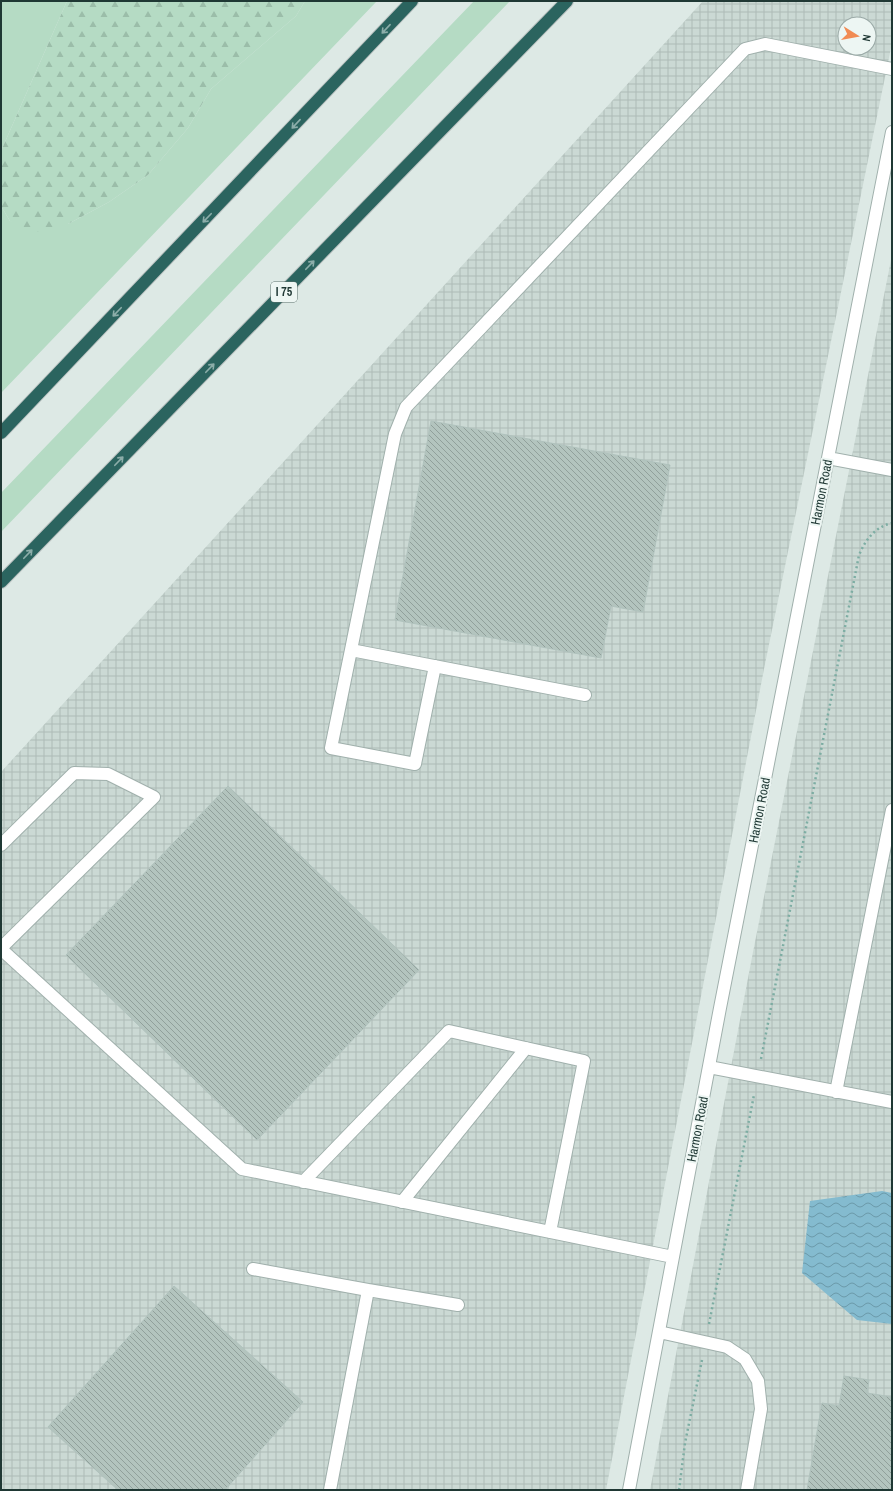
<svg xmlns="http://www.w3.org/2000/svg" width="893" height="1491" font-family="'Archivo Narrow',sans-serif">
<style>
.industrial{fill:url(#industrial-grid);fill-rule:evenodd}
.green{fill:#b5dbc4}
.forest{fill:url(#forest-firs)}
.water{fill:url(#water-waves)}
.building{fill:url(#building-back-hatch);stroke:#b0c2bd}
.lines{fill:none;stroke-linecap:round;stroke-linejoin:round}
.minor-casing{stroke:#a0b0ac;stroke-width:14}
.highway-casing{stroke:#bcc3c2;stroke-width:14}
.path{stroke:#7dada3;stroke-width:2.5;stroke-dasharray:2 3;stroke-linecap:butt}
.minor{stroke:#fff;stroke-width:12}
.highway{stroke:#2b645f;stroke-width:12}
.oneway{stroke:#8cada9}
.labels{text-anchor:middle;stroke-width:4;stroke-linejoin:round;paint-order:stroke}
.shield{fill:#edf6f3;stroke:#5d716d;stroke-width:1}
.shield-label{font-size:12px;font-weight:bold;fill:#1f3834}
.street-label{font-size:13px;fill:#1f3834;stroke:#edf6f3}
</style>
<defs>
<pattern id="industrial-grid" width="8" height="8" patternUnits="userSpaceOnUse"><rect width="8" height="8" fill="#cbd9d4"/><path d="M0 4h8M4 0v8" fill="none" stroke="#aebbb7"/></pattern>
<pattern id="forest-firs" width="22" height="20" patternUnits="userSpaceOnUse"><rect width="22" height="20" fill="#b5dbc4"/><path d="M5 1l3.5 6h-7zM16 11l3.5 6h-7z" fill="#9bbda9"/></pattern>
<pattern id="water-waves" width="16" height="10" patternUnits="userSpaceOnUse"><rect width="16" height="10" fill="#84bbcf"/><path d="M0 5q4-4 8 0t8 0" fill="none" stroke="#6b99a9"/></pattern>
<pattern id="building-back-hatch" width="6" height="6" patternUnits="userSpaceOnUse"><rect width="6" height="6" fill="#b3c4be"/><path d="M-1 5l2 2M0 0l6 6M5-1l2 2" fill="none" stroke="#91a09b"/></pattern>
</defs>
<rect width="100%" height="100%" fill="#dde9e5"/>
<!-- industrial -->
<path class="industrial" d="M 703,1 L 892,1 L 892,43 L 764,669 L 606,1490 L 1,1490 L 1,772 ZM 845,24 L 869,24 L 869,48 L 845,48 Z
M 892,255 L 892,1490 L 650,1490 L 753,952 Z"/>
<!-- green -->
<path class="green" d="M 1,1 L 67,1 L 1,151 Z
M 305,1 L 377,1 L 1,393 L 1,206 L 10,221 L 68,224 L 109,202 L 148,175 L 188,128 L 211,89 L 296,16 Z
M 474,1 L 510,1 L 1,532 L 1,493 Z"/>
<!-- forest -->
<path class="forest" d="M 67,1 L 305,1 L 296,16 L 211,89 L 188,128 L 148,175 L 109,202 L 68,224 L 36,232 L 10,221 L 1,206 L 1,151 Z"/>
<!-- water -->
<path class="water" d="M 882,1191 L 892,1193 L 892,1324 L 857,1320 L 802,1273 L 810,1201 Z"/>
<!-- building -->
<path class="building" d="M 431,421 L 670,465 L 643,612 L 611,606 L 601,658 L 395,620 Z
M 228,786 L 419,970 L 257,1140 L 66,955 Z
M 174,1286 L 303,1402 L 225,1490 L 118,1490 L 48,1427 Z
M 844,1376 L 869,1380 L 867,1393 L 892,1397 L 892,1490 L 807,1490 L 822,1403 L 839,1406 Z"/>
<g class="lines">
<!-- minor casing -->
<g class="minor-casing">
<path id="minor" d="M 828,458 L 892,470
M 351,650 L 585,695
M 435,666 L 415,764 L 331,748 L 395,434 L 406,407 L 745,49 L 765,44 L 892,69
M 1,845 L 74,773 L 108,774 L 154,797 L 1,948
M 1,949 L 242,1169 L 673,1257
M 709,1067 L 892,1102
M 836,1092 L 892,810
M 303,1182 L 449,1031 L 584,1061 L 550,1232
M 402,1202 L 526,1048
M 253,1269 L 368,1290 L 458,1305
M 659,1332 L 727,1347 L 745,1359 L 758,1381 L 761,1409 L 747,1490
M 330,1490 L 368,1290
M 629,1490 L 720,1008 L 892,132"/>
</g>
<!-- highway casing -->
<g class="highway-casing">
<path id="highway" d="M 1,433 L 412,1
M 1,582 L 567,1"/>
</g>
<!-- path -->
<path class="path" d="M 761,1059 L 859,555 C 866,539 875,527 892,523
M 709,1324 L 754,1095
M 679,1490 L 685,1443 L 702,1360"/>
<!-- minor -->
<use href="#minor" class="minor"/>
<!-- highway -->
<use href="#highway" class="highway"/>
</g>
<!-- one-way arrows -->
<defs><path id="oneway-shaft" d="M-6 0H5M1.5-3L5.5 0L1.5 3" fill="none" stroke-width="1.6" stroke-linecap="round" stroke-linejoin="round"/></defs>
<g class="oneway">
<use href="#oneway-shaft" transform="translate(386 29) rotate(133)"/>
<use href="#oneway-shaft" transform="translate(296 124) rotate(133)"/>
<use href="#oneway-shaft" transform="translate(207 218) rotate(134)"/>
<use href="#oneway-shaft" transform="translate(310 265) rotate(-46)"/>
<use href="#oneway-shaft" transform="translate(117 312) rotate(134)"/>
<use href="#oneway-shaft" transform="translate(210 368) rotate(-46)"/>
<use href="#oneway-shaft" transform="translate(119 461) rotate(-46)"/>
<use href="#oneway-shaft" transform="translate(28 554) rotate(-46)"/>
</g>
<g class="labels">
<!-- shield labels -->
<rect class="shield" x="271" y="282" width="26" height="20" rx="3"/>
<g class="shield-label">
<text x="284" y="296">I 75</text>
</g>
<!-- street labels -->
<g class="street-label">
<text transform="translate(821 492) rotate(-79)" y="5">Harmon Road</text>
<text transform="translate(759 810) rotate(-79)" y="5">Harmon Road</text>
<text transform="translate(697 1129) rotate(-79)" y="5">Harmon Road</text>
</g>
</g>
<!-- border -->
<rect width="893" height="1491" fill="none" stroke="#1f3834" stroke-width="4"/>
<!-- north arrow -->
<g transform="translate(857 36) rotate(101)"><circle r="19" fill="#edf6f3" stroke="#9baaa7"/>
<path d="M0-3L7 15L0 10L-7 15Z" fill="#f18b53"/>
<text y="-6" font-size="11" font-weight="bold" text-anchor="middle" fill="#1f3834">N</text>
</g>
</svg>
